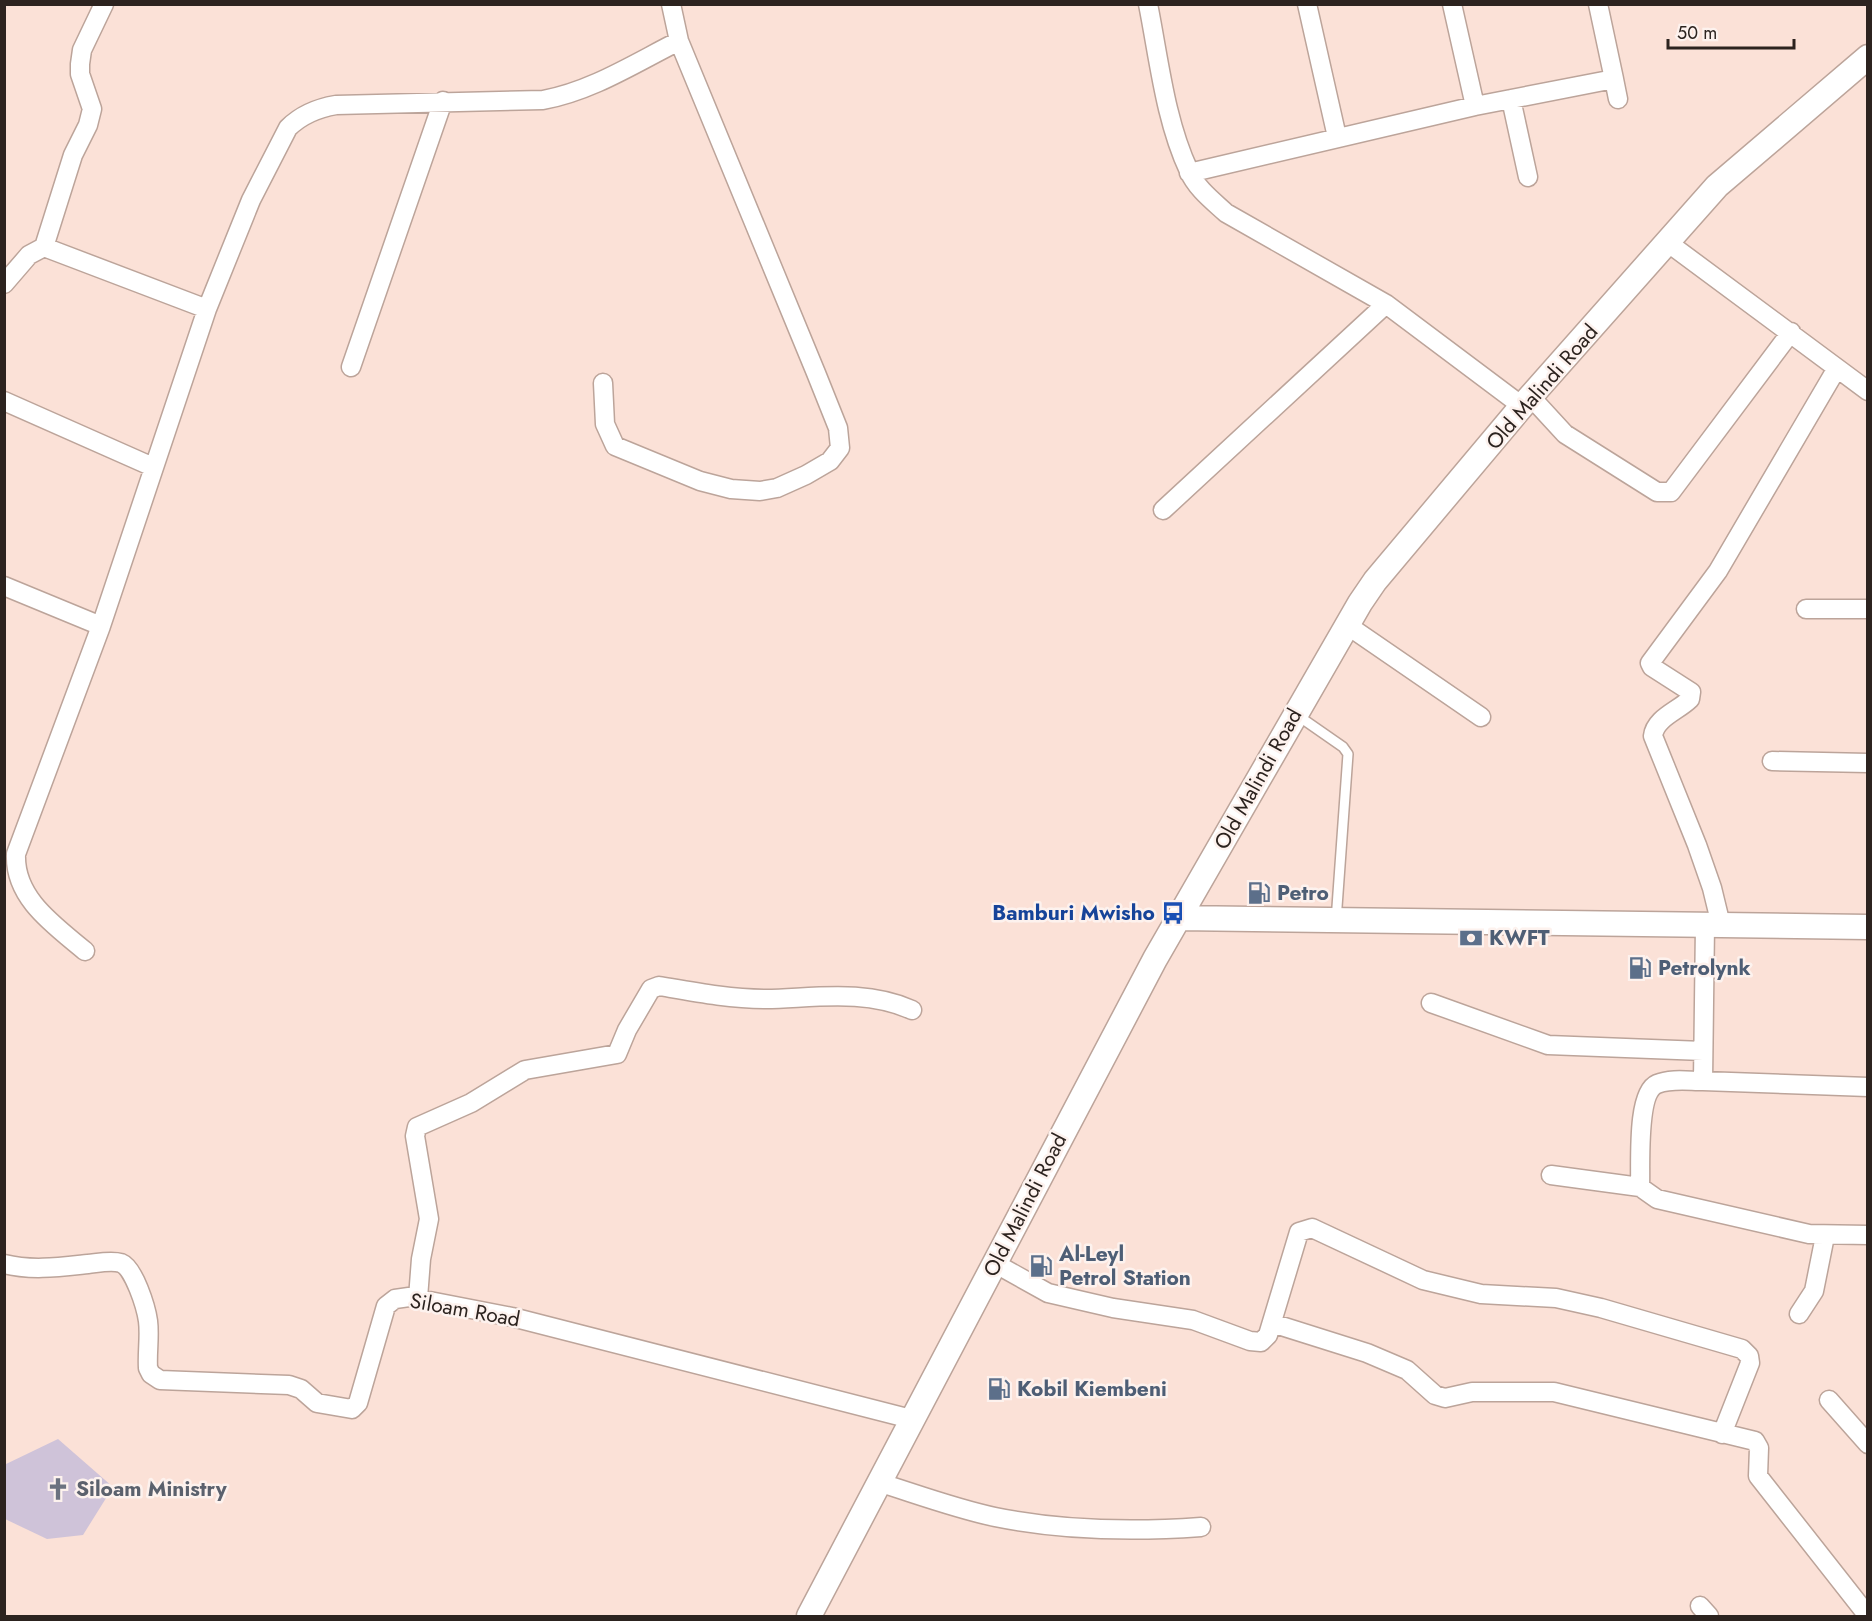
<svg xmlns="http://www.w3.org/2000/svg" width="1872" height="1621" font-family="Jost,sans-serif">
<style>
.building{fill:#cfc3d9}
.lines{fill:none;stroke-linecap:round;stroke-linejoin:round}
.lane-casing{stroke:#bca49a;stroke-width:12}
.street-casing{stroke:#bca49a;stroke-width:21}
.secondary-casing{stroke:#bca49a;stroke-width:27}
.lane{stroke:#fff;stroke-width:9}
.street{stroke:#fff;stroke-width:18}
.secondary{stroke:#fff;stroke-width:24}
.labels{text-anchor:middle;stroke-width:5;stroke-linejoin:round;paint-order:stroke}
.street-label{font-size:21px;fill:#2c231f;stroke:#fdf2ee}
.service-label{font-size:21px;font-weight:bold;fill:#4e5e75;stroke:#fdf2ee;text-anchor:start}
.transit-label{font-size:21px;font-weight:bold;fill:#164399;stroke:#fdf2ee;text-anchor:end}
.worship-label{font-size:21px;font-weight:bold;fill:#5b616d;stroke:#fdf2ee;text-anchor:start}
</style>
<rect width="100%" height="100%" fill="#fbe1d7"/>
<!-- building -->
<path class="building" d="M 58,1439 L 113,1487 L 83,1535 L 47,1539 L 5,1519 L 4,1465 Z"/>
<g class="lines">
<!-- lane casing -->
<g class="lane-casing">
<path id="lane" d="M 1297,715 L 1343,747 L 1348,754 L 1336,921"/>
</g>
<!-- street casing -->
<g class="street-casing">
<path id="street" d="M 104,4 L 82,50 L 80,64 L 80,74 L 92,109 L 88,125 L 73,155 L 44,247 L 207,309
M 1148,4 C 1159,59 1165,120 1189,171 C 1196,188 1213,201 1226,213 L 1386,304 L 1522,406
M 1307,4 L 1337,137
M 1452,4 L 1475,106
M 1614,79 L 1618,99
M 1511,99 L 1528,177
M 1189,173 L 1475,106 L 1614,79 L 1598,4
M 1667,242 L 1868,391
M 4,284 L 29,255 L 44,247
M 351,367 L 443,101
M 603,383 L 605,424 L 615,446 L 700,481 L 731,489 L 760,491 L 777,488 L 806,475 L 830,461 L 840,448 L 838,428 L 816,373 L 679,41 L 671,4
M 1531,397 L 1565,434 L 1657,492 L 1671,492 L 1791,332
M 4,401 L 153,467
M 1163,510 L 1386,304
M 4,586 L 101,626
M 1806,609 L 1868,609
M 1347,625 L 1481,717
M 1772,761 L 1868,763
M 1705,925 L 1703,1081 L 1868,1087
M 1721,925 L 1712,888 L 1697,845 L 1653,736 C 1655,718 1678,711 1690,699 L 1691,692 L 1652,667 L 1650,663 L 1718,571 L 1837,368
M 85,951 C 54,925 14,898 16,854 L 101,626 L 207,309 L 251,200 L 288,128 C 301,115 318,108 336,105 L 543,100 C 592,91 635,63 679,41
M 1431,1003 L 1548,1045 L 1703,1051
M 1551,1175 L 1640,1187 L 1657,1199 L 1809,1234 L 1868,1235
M 1640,1187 C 1641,1165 1636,1093 1657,1084 C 1671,1078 1689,1081 1703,1081
M 4,1264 C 32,1271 60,1267 88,1264 C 98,1263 111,1260 121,1263 C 134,1268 146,1307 148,1321 C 150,1336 147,1352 148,1368 L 151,1374 L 160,1380 L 289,1385 L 301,1389 L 317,1403 L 352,1409 L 358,1403 L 386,1306 L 395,1299 L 409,1297 L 512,1317 L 911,1419
M 996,1264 L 1048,1293 L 1113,1308 L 1193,1320 L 1250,1341 L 1261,1342 L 1268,1335 L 1299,1232 L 1312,1228 L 1423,1280 L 1481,1294 L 1556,1298 L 1601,1308 L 1742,1349 L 1749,1356 L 1750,1363 L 1722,1434
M 418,1298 L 421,1259 L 429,1219 L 415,1136 L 417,1127 L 471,1103 L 525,1070 L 617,1054 L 627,1030 L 651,989 L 659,986 C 694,992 730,999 766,999 C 815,998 865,989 912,1010
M 1799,1314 L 1814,1291 L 1825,1236
M 1272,1323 L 1367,1353 L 1407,1370 L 1435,1395 L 1445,1398 L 1472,1392 L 1554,1392 L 1755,1441 L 1759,1448 L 1758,1476 L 1868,1616
M 1829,1400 L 1868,1444
M 881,1483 C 919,1495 957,1509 995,1517 C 1064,1531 1132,1532 1201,1527
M 1700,1606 L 1709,1616"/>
</g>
<!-- secondary casing -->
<g class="secondary-casing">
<path id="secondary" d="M 1179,918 L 1868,927
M 809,1616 L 1155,959 L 1360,603 L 1375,581 L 1522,406 L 1717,186 L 1868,57"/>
</g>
<!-- lane -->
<use href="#lane" class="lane"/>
<!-- street -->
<use href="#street" class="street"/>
<!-- secondary -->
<use href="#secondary" class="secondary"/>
</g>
<!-- icons -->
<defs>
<g id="fuel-bare" transform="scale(1.8)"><path d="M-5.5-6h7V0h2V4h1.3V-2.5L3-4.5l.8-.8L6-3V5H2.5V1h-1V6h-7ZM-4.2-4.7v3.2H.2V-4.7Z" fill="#5c6f8a" stroke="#fdf2ee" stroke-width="2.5" paint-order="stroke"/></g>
<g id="bus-bare" transform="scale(1.8)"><path d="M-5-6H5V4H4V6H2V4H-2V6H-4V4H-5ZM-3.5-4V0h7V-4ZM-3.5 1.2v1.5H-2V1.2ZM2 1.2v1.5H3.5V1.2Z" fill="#1a4fb4" stroke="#fdf2ee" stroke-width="2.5" paint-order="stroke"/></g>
<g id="bank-bare" transform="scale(1.8)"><path d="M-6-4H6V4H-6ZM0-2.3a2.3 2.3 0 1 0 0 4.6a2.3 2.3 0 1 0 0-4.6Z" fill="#5c6f8a" stroke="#fdf2ee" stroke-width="2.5" paint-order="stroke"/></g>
<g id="church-bare" transform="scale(1.8)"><path d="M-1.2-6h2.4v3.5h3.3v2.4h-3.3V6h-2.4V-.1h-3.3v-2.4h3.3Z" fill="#6b7280" stroke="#fdf2ee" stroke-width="2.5" paint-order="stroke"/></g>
</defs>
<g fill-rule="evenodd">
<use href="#fuel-bare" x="1259" y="893"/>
<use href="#bus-bare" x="1173" y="913"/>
<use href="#bank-bare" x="1471" y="938"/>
<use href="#fuel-bare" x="1640" y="968"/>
<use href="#fuel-bare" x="1041" y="1266"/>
<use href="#fuel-bare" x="999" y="1389"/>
<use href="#church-bare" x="58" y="1489"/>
</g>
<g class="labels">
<!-- street labels -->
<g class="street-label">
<text transform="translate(1542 387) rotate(-49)" y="7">Old Malindi Road</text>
<text transform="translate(1258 779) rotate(-61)" y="7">Old Malindi Road</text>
<text transform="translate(1025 1205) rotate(-63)" y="7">Old Malindi Road</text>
<text transform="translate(465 1310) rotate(10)" y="7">Siloam Road</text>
</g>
<!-- service labels -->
<g class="service-label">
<text x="1277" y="900">Petro</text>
<text x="1489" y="945">KWFT</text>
<text x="1658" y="975">Petrolynk</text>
<text x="1059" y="1261">Al-Leyl<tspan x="1059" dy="24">Petrol Station</tspan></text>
<text x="1017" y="1396">Kobil Kiembeni</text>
</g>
<!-- transit labels -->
<g class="transit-label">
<text x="1155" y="920">Bamburi Mwisho</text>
</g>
<!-- worship labels -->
<g class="worship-label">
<text x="76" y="1496">Siloam Ministry</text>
</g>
</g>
<!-- border -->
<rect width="1872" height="1621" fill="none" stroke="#2c231f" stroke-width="12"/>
<!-- scale -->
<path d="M1668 39v9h126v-9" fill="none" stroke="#2c231f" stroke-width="3"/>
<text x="1677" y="39" font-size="18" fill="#2c231f" stroke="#fdf2ee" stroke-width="4.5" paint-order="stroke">50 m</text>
</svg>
